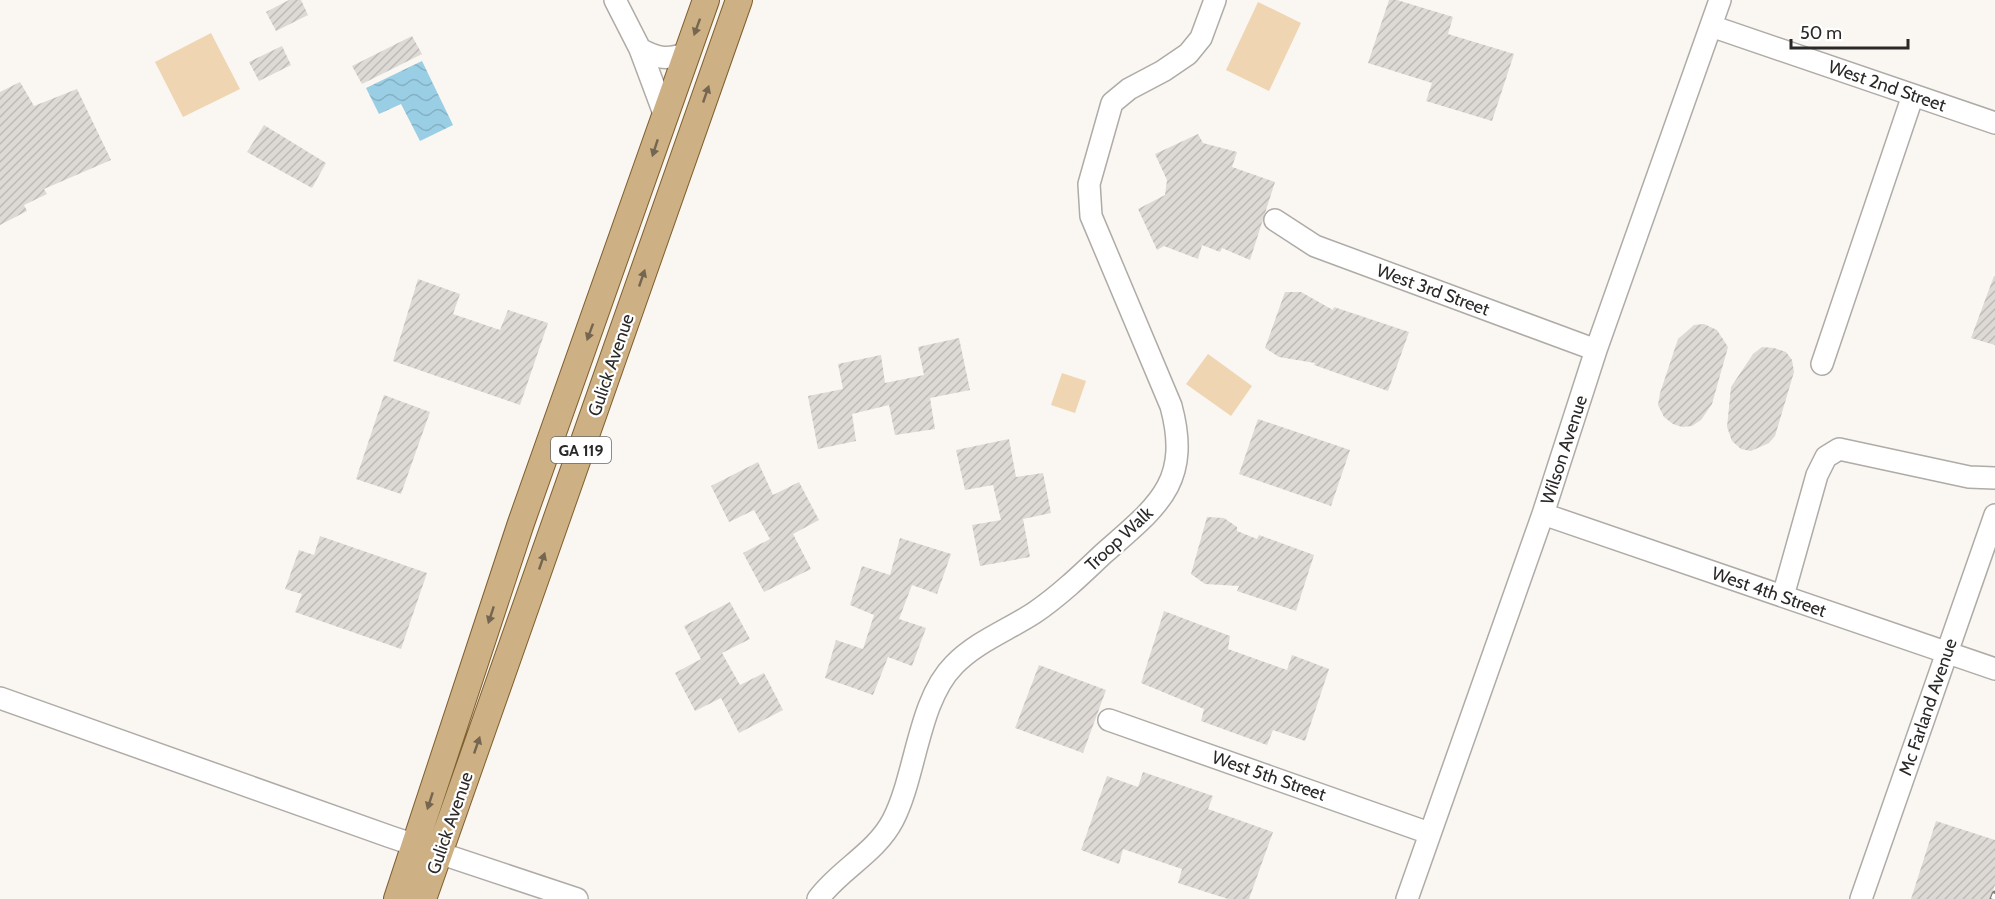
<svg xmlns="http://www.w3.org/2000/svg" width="1995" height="899" font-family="Cabin,sans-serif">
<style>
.green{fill:#efd5b2}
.water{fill:url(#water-waves)}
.building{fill:url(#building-hatch)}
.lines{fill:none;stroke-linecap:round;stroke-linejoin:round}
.minor-casing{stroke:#afaba7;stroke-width:24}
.major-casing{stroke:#7f5f2e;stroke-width:28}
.minor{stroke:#fff;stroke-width:21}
.major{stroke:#cdb083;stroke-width:26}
.rail-casing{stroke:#817e7b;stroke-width:7}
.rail{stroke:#fff;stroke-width:4.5;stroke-dasharray:14;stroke-linecap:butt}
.oneway{fill:#746651}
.labels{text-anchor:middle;stroke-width:4.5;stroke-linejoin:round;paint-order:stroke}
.shield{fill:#fff;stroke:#6b6968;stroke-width:1.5}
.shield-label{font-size:16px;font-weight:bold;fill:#2b2928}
.street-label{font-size:18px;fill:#2b2928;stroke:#fff}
</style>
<defs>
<pattern id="water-waves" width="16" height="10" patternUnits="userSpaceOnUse" patternTransform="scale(1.5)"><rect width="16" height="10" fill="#99cee5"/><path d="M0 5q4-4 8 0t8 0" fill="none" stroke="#84b1c4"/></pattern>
<pattern id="building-hatch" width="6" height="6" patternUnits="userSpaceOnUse" patternTransform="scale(1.5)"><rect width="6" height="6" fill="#ddd9d5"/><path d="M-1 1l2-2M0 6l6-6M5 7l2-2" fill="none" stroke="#bebab7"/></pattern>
</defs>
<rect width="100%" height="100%" fill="#faf6f1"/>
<!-- green -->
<path class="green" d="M 1258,2 L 1301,23 L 1269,91 L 1226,70 Z
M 211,33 L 240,89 L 183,117 L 155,62 Z
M 1208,354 L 1252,386 L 1231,416 L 1186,384 Z
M 1062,373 L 1086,381 L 1075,413 L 1051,405 Z"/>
<!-- water -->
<path class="water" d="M 422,61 L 453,125 L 420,141 L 401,104 L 379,114 L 366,88 Z"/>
<!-- building -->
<path class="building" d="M 289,0 L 301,0 L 308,15 L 276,31 L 266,12 Z
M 1389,0 L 1397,0 L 1453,17 L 1448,34 L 1514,54 L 1492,121 L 1426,101 L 1432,83 L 1368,63 Z
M 412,36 L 422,54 L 362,84 L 352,66 Z
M 282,46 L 291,65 L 259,81 L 249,62 Z
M 20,82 L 34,106 L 77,89 L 111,160 L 44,189 L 47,194 L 24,205 L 27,211 L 0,225 L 0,92 Z
M 264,125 L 326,163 L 312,188 L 247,152 Z
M 1198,134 L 1203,143 L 1237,152 L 1232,167 L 1275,182 L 1250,260 L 1222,248 L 1220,252 L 1202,245 L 1198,259 L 1164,246 L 1157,250 L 1138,209 L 1165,195 L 1167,180 L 1155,154 Z
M 1994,276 L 1995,276 L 1995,345 L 1971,338 Z
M 418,279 L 460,294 L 453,314 L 500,330 L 508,310 L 548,323 L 520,405 L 393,361 Z
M 1285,292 L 1301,292 L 1333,310 L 1334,307 L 1409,332 L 1388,391 L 1314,365 L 1315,363 L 1279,357 L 1265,348 Z
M 1704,324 L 1717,330 L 1728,347 L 1712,404 L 1701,420 L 1692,426 L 1682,427 L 1673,424 L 1664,417 L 1658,405 L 1660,393 L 1678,339 L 1694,325 Z
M 959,338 L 970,390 L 930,398 L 935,429 L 895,435 L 889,405 L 852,414 L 856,441 L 818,449 L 808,396 L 843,389 L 838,364 L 881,355 L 885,383 L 924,375 L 918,347 Z
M 1762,347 L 1774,348 L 1786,352 L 1792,360 L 1794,372 L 1775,436 L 1769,443 L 1751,451 L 1741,449 L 1732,441 L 1727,427 L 1731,387 L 1753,354 Z
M 384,395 L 430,412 L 401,494 L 356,479 Z
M 1258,419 L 1350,450 L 1331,506 L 1239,474 Z
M 1009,439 L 1016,477 L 1043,473 L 1051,513 L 1023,519 L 1030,557 L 980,566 L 972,525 L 1001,520 L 993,485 L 965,490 L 956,450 Z
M 758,462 L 773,495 L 799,482 L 819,520 L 793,534 L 811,569 L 764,592 L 743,553 L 770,539 L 754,510 L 729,522 L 711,486 Z
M 1207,517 L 1224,518 L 1237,527 L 1237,531 L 1257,539 L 1259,535 L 1314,555 L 1296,611 L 1237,591 L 1239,586 L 1205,584 L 1191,574 Z
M 320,536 L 427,573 L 401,649 L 295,612 L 302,594 L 285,589 L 299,550 L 314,555 Z
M 900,538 L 951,554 L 937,594 L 912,585 L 899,619 L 926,628 L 912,666 L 888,657 L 873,695 L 825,678 L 836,640 L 863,649 L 874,615 L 850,605 L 862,566 L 890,575 Z
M 730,602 L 750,639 L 722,653 L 740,685 L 764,673 L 783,710 L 739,733 L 721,698 L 695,711 L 675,673 L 701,659 L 684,626 Z
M 1164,611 L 1230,636 L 1228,649 L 1287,670 L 1292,655 L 1329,669 L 1305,741 L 1273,730 L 1267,745 L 1201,721 L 1204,709 L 1141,683 Z
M 1039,665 L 1106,690 L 1083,753 L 1015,728 Z
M 1143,772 L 1213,796 L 1208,809 L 1273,832 L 1249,899 L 1228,899 L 1178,883 L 1182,869 L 1123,849 L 1119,864 L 1081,850 L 1107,776 L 1138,787 Z
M 1936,821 L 1995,840 L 1995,885 L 1990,899 L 1911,899 Z"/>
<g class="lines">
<!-- minor casing -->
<g class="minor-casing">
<path id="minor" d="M 615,0 L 640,49 L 665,116
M 1711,26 L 1995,123
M 640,49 C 658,59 668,60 687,53
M 1275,220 L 1315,246 L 1596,350
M 1822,364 L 1913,95
M 1543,514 L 1995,669
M 1783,596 L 1817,475 L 1826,457 L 1839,449 L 1969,477 L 1995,478
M 0,698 L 391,837 L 577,899
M 1109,720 L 1429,833
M 818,899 C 839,870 876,853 893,820 C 916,776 918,701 954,665 C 976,642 1008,630 1034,613 C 1059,596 1081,575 1103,554 C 1156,507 1192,484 1171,406 L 1091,216 L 1089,184 L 1112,103 L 1129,89 L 1163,71 L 1188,54 L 1201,38 L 1215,0
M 1407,899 L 1543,514 L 1596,350 L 1720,0
M 1861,899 L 1995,515"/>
</g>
<!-- major casing -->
<g class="major-casing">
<path id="major" d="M 397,899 L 521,523 L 706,0
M 423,899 L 739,0"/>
</g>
<!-- minor -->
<use href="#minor" class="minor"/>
<!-- major -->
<use href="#major" class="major"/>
<!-- rail casing -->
<g class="rail-casing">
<path id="rail" d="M 1993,899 L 1995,894"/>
</g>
<!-- rail -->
<use href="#rail" class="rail"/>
</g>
<!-- one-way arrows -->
<defs><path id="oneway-solid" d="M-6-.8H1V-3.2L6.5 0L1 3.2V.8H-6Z" transform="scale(1.5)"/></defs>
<g class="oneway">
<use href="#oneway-solid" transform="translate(697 27) rotate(110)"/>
<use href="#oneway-solid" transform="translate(706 94) rotate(-71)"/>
<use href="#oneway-solid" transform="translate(655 148) rotate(108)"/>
<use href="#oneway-solid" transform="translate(642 278) rotate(-71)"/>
<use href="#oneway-solid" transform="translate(590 332) rotate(110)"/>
<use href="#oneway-solid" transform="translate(542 561) rotate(-71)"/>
<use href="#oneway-solid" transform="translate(491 615) rotate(108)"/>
<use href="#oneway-solid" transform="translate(477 745) rotate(-71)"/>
<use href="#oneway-solid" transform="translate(430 801) rotate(108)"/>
</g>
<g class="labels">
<!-- shield labels -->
<rect class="shield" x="551" y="437" width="60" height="26" rx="4.5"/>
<g class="shield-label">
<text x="581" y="456">GA 119</text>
</g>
<!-- street labels -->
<g class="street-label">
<text transform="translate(1887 86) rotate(19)" y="6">West 2nd Street</text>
<text transform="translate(1433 290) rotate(20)" y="6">West 3rd Street</text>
<text transform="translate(611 365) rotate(-71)" y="6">Gulick Avenue</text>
<text transform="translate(1564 450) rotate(-72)" y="6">Wilson Avenue</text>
<text transform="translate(1119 539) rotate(-43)" y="6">Troop Walk</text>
<text transform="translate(1769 592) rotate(19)" y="6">West 4th Street</text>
<text transform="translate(1928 707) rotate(-71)" y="6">Mc Farland Avenue</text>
<text transform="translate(1269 776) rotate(19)" y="6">West 5th Street</text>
<text transform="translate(450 823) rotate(-71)" y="6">Gulick Avenue</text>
</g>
</g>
<!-- scale -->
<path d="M1791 39v9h117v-9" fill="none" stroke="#2b2928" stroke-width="3"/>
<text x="1800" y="39" font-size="18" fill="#2b2928" stroke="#ffffff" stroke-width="4.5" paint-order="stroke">50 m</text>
</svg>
